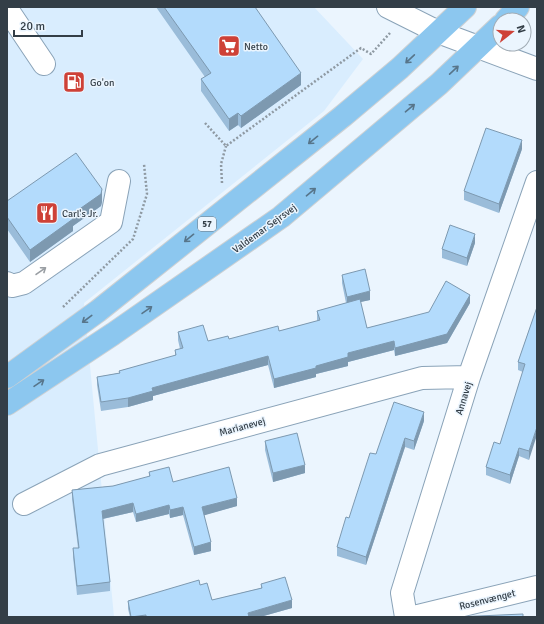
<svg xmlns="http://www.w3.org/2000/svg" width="544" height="624" font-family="Signika,sans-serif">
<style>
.built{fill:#d9edfe}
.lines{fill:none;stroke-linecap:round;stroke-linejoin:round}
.minor-casing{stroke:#8aa3b8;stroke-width:24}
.major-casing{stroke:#ced1d3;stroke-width:24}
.path{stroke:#8f9aa3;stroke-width:2.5;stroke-dasharray:2 2;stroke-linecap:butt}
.minor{stroke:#fff;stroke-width:22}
.major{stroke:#8cc7ef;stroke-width:22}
.wall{fill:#9abcd9}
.shaded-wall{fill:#7d99b0}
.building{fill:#b3dbfc;stroke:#7d99b0}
.oneway{stroke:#57758a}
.oneway2{stroke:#999ea3}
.labels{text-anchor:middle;stroke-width:3;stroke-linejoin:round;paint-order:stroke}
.shield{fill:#ebf5fe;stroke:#6a757e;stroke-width:1}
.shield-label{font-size:9px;font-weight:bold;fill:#333e47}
.poi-label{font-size:10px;fill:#333e47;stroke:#ebf5fe;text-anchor:start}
.street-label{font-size:10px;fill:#333e47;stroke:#ebf5fe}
</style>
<rect width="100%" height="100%" fill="#ebf5fe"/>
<!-- built -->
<path class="built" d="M 7,7 L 314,7 L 363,59 L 324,111 L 84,303 L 114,617 L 7,617 Z"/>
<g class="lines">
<!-- minor casing -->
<g class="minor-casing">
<path id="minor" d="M 388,7 L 438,32 L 537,69
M 7,9 L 44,64
M 7,283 L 12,286 L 24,283 L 111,222 L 119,181
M 24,504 L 100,465 L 422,378 L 469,377
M 406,617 L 402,593 L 469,377 L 537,182
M 414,617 L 537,587"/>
</g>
<!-- major casing -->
<g class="major-casing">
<path id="major" d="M 506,20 L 518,7
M 7,377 L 98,311 L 343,116 L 400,68 L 465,7
M 7,404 L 113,334 L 281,217 L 439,84 L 500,26"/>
</g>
<!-- path -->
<path class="path" d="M 205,123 L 226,146 L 361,48 L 371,54 L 390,33
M 222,183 L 221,164 L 226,146
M 63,307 L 133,239 L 147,194 L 144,164"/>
<!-- minor -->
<use href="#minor" class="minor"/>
<!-- major -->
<use href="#major" class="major"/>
</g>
<!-- wall -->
<path class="wall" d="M 156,7 L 255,7 L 301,85 L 241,128 L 238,125 L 229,131 L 201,91 L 201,79 L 205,77 Z
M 522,149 L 499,213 L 464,200 L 464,191 Z
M 7,201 L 102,202 L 101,206 L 73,226 L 73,231 L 30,262 L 7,229 Z
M 475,243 L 467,266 L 442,258 L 442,249 Z
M 342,275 L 370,300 L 360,302 L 367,328 L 470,303 L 447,343 L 395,356 L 394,350 L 348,362 L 348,366 L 316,374 L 316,377 L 274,388 L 268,365 L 153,396 L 153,400 L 128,407 L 101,411 L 97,385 L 97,377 L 119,373 L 119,371 L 175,356 L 175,350 L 180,349 L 178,340 L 178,332 L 208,341 L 229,339 L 279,331 L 317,321 L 317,311 L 346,303 L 342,283 Z
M 537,307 L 529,460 L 519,456 L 510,484 L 486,475 L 486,467 L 500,444 L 523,372 L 518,370 L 518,362 Z
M 424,421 L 414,450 L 405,447 L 366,565 L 337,556 L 337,547 L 376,454 Z
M 265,441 L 305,473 L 273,482 L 265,450 Z
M 149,472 L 173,482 L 237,506 L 204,515 L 211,551 L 194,555 L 183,515 L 170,518 L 169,514 L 136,522 L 133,512 L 103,519 L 110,582 L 110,591 L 77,595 L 73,557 L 73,548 L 78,548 L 72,499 L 72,490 L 113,486 L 149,477 Z
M 261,584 L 292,608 L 260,617 L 130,617 L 128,609 L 128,601 L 200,585 L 212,600 L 261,588 Z"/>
<!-- shaded-wall -->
<path class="shaded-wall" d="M 301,73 L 301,85 L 241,128 L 241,116 Z
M 238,113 L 238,125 L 229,131 L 229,119 Z
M 522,140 L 522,149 L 499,213 L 499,204 Z
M 102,189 L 102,202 L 101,206 L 73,226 L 73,231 L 30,262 L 30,250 Z
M 475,234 L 475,243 L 467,266 L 467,258 Z
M 370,291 L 370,300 L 347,305 L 347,297 Z
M 470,295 L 470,303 L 447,343 L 395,356 L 395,348 Z
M 394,341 L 394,350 L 348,362 L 348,366 L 316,374 L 316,377 L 274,388 L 274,379 L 316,366 L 348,353 Z
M 268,356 L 268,365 L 153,396 L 153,400 L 128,407 L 128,398 L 152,388 Z
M 424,412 L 424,421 L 414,450 L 414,441 Z
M 537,427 L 537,435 L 529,460 L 529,451 Z
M 405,438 L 405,447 L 366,565 L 366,557 Z
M 519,448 L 519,456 L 510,484 L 510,475 Z
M 305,465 L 305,473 L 273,482 L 273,473 Z
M 237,498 L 237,506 L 202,516 L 202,507 Z
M 133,503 L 133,512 L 102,519 L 102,511 Z
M 169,505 L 169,514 L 136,522 L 136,514 Z
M 183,507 L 183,515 L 170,518 L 170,510 Z
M 211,542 L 211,551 L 194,555 L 194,547 Z
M 292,600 L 292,608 L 260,617 L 248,617 L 248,613 Z"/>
<!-- building -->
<path class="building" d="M 164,7 L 255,7 L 301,73 L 241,116 L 238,113 L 229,119 L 201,79 L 211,73 Z
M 486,128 L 522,140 L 499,204 L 464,191 Z
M 76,153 L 102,189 L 101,194 L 71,215 L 73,219 L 30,250 L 7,217 L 7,201 Z
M 450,225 L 475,234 L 467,258 L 442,249 Z
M 365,269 L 370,291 L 347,297 L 342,275 Z
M 446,281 L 470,295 L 447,334 L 395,348 L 394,341 L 348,353 L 348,357 L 316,366 L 316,368 L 274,379 L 268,356 L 152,388 L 153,391 L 128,398 L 101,402 L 97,377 L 120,373 L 119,371 L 176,355 L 175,350 L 183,348 L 178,332 L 203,325 L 208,341 L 228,336 L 229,339 L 278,326 L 279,331 L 320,320 L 317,311 L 360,299 L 367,328 L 429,312 Z
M 537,307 L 537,427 L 529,451 L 519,448 L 510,475 L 486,467 L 494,442 L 500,444 L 525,364 L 518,362 Z
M 394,402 L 424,412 L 414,441 L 405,438 L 366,557 L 337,547 L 346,517 L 349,518 L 370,453 L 376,454 Z
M 297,433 L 305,465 L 273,473 L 265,441 Z
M 169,467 L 173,482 L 229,467 L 237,498 L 202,507 L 211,542 L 194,547 L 183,507 L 170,510 L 169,505 L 136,514 L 133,503 L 102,511 L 110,582 L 77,586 L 73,548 L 79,548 L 72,490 L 113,486 L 150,476 L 149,472 Z
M 285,577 L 292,600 L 248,613 L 249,617 L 146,617 L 146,615 L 131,617 L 128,601 L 199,580 L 200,585 L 207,583 L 212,600 L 262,588 L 261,584 Z
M 523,614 L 523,617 L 456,617 Z"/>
<!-- one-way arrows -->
<defs><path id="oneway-shaft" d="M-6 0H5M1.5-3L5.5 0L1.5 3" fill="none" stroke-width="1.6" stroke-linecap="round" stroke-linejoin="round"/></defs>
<g class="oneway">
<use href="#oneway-shaft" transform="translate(410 59) rotate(137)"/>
<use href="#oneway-shaft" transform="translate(454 70) rotate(-43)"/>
<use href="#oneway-shaft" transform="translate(410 108) rotate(-40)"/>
<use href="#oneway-shaft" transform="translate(313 140) rotate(141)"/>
<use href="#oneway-shaft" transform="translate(311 192) rotate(-40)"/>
<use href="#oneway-shaft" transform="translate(189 238) rotate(141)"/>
<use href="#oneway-shaft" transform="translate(147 310) rotate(-35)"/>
<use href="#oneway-shaft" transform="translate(87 319) rotate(143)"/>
<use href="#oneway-shaft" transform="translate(39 383) rotate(-34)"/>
</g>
<use class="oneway2" href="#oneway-shaft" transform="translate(41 271) rotate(-35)"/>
<!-- icons -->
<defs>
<g id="supermarket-square" transform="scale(1.15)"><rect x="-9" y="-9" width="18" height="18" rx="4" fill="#ce4137" stroke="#ebf5fe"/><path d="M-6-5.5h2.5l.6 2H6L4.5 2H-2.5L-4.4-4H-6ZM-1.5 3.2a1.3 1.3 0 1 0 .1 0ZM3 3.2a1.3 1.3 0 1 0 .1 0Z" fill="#fff"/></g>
<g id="fuel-square" transform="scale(1.15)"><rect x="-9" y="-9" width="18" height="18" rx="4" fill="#ce4137" stroke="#ebf5fe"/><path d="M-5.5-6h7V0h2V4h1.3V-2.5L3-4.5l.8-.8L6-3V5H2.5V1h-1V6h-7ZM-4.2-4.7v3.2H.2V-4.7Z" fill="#fff"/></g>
<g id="restaurant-square" transform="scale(1.15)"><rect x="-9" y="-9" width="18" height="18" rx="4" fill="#ce4137" stroke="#ebf5fe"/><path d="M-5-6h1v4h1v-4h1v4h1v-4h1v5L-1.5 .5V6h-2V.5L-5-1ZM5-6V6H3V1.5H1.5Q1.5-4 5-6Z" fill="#fff"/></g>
</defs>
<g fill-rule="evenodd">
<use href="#supermarket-square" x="229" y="46"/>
<use href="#fuel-square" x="74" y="82"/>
<use href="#restaurant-square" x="47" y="213"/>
</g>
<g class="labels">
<!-- shield labels -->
<rect class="shield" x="198" y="217" width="18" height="14" rx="3"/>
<g class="shield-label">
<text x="207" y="227">57</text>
</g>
<!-- poi labels -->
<g class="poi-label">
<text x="244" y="50">Netto</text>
<text x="90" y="86">Go'on</text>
<text x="62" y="217">Carl's Jr.</text>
</g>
<!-- street labels -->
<g class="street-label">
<text transform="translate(264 228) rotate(-36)" y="4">Valdemar Sejrsvej</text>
<text transform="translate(463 398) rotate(-73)" y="4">Annavej</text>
<text transform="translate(242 426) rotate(-15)" y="4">Marianevej</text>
<text transform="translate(487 599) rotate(-14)" y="4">Rosenvænget</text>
</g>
</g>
<!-- border -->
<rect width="544" height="624" fill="none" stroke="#333e47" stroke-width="16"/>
<!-- north arrow -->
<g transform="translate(512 32) rotate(73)"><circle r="19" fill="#ebf5fe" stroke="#a1acb5"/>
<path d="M0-3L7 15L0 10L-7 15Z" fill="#ce4137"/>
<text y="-6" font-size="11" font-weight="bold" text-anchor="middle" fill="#333e47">N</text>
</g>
<!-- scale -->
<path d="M14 30v6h68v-6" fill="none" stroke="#333e47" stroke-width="2"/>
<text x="20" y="30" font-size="12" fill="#333e47" stroke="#ebf5fe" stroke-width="3" paint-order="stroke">20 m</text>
</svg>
